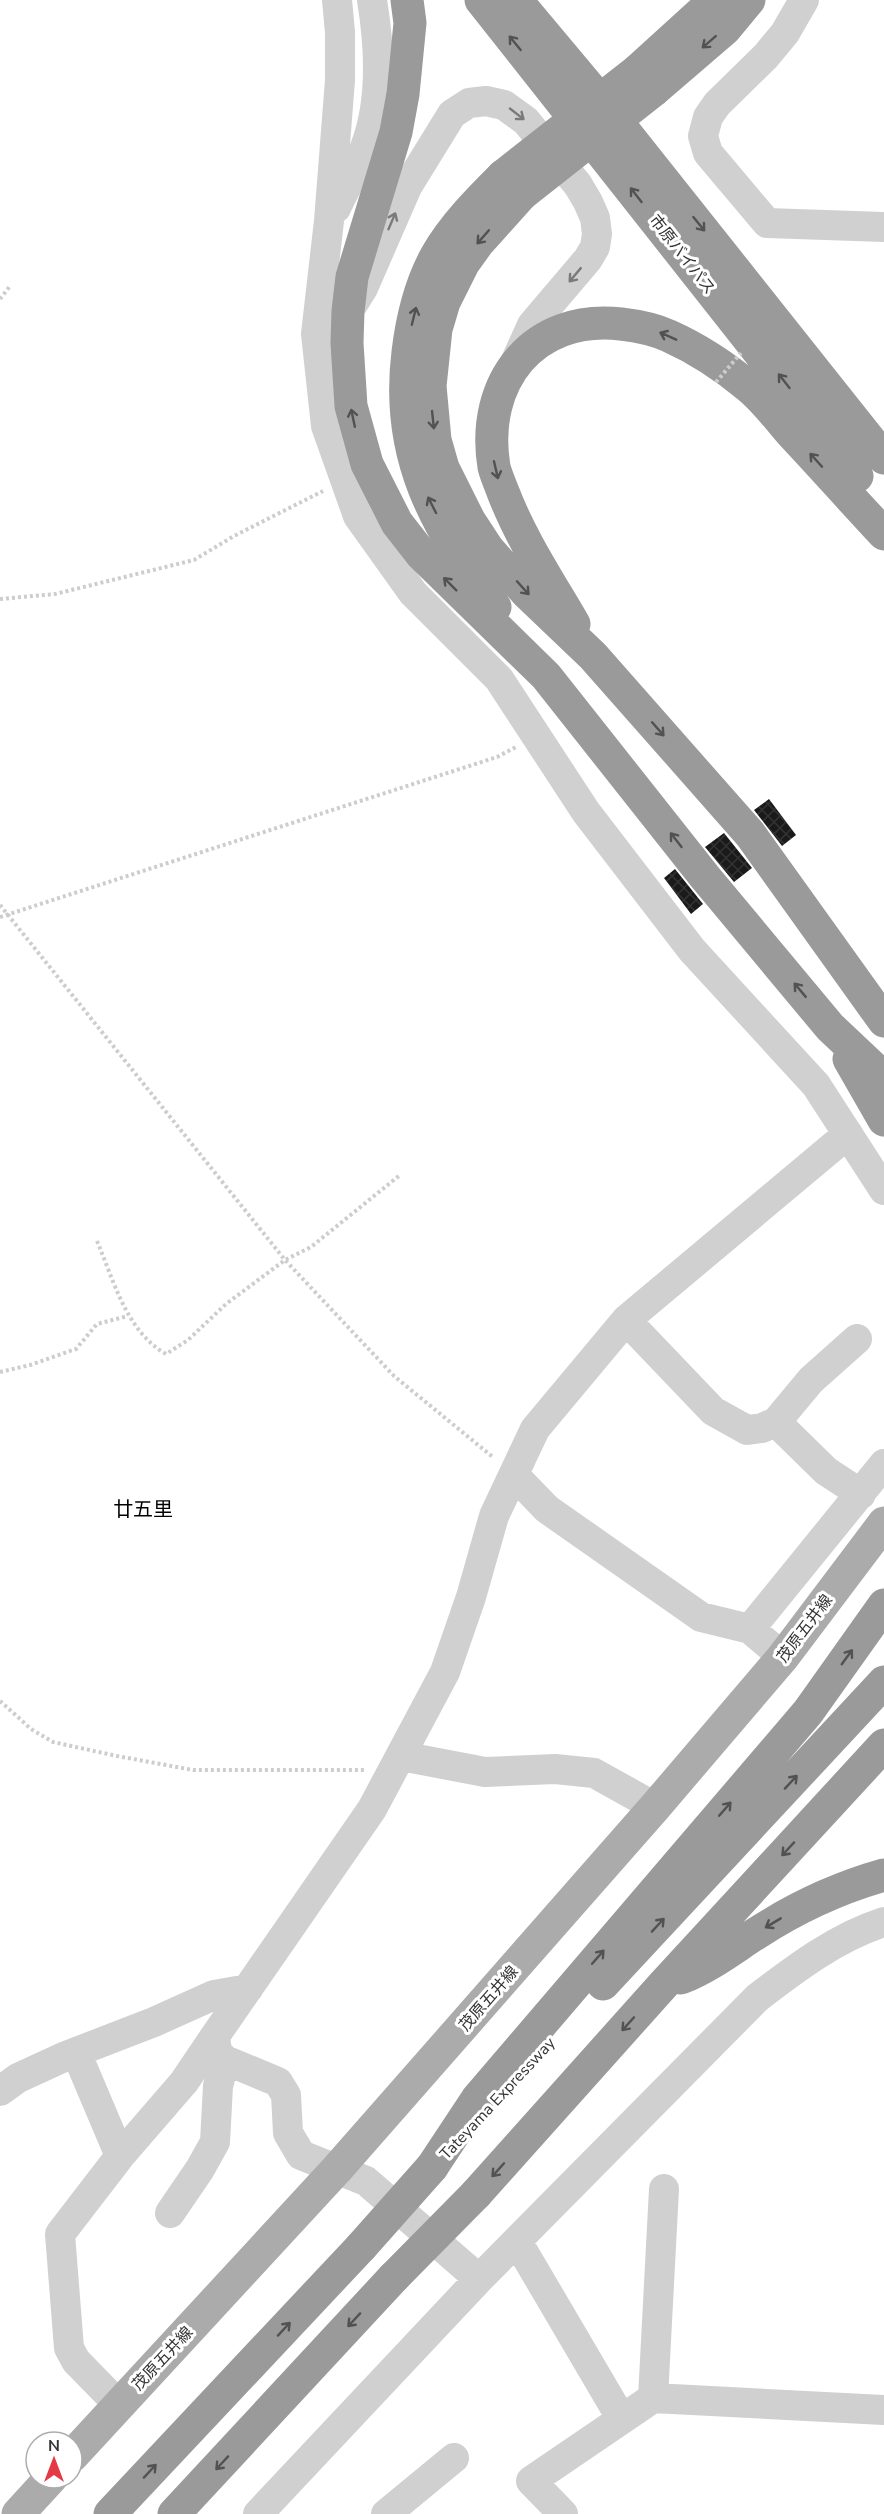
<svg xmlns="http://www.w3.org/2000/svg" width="884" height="2514" font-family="'Nunito Sans','Noto Sans JP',sans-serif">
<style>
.building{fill:url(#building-cross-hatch)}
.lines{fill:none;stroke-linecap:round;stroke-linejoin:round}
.path{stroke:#cdcdcd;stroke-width:4;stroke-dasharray:3 3;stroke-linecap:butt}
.minor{stroke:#d0d0d0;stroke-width:30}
.major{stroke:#ababab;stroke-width:33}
.highway{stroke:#9a9a9a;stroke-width:33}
.path-bridge{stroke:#cdcdcd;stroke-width:4;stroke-dasharray:3 3;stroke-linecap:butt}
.highway-bridge{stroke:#9a9a9a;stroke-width:33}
.oneway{stroke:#525252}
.oneway2{stroke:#7a7a7a}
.labels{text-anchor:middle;stroke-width:6;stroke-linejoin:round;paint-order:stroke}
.street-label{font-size:16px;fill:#333;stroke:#fff}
.quarter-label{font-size:20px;fill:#000;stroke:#fff}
</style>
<defs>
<pattern id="building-cross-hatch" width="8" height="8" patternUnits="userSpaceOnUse" patternTransform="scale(1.5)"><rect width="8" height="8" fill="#1a1a1a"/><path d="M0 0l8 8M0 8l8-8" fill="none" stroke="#333"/></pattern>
</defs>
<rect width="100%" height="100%" fill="#fff"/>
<!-- building -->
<path class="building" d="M 769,799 L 796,835 L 782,846 L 754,810 Z
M 724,833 L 752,868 L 734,882 L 705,847 Z
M 675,869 L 703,904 L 691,914 L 664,878 Z"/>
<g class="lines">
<!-- path -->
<path class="path" d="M 0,299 L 10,286
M 0,599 L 55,594 L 194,560 L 234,536 L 323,491
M 0,905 L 285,1260 L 394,1376 L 494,1458
M 0,917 L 497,757 L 516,747
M 97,1241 C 114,1281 126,1331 166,1354 L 188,1340 L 226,1304 L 285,1260 L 311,1247 L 400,1175
M 0,1372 L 30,1365 L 76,1349 L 97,1324 L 128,1316
M 0,1701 L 31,1729 L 53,1742 L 117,1756 L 193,1770 L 366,1770"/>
<!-- minor -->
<path class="minor" d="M 337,0 L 340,32 L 340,80 L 329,221 L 316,334 L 326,426 L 358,516 L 413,593 L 499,679 L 586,812 L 692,950 L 816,1085 L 884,1190
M 804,0 L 785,33 L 766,56 L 717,104 L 708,117 L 703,136 L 708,153 L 767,223 L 884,227
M 336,208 C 345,189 356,170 364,150 C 383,103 380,49 372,0
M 353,304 L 363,288 L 407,187 L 452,114 L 469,103 L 486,101 L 504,105 L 526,121 L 578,185 L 588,202 L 595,218 L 597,234 L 595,247 L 588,259 L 532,325 L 514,365
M 626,1320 L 713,1411 L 747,1430 L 762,1428 L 776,1422 L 811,1380 L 857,1339
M 776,1422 L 826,1471 L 861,1494
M 515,1476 L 547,1509 L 701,1617 L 750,1629 L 783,1657
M 750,1629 L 884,1464
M 401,1756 L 485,1772 L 555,1769 L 594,1773 L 655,1807
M 76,2052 L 120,2156
M 0,2091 L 18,2078 L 66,2056 L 154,2022 L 214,1995 L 248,1989
M 170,2213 L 200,2169 L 215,2142 L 218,2086 L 225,2060
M 517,2241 L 621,2418
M 479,2279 L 366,2181 L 301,2155 L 288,2133 L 286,2095 L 278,2082 L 225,2060 L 217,2052 L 215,2036 L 372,1809 L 445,1672 L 471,1597 L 494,1516 L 535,1429 L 626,1320 L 848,1134
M 653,2398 L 664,2189
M 119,2405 L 76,2361 L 69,2348 L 60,2234 L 120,2156 L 184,2082 L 215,2036
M 258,2514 L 479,2279 L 757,1998 C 796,1968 837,1937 884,1922
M 386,2514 L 454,2458
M 563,2514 L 531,2481 L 653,2398 L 884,2410"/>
<!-- major -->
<path class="major" d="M 72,2456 L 337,2169 L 655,1807 L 783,1657 L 884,1523
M 18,2514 L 51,2478"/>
<!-- highway -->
<path class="highway" d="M 407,0 L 410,23 L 403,94 L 396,132 L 352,277 L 348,311 L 347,343 L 351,406 L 367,464 L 397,523 L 422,555 L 546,676 L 705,877 L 830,1027 L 884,1078
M 481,0 L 857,476
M 516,0 L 594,93 L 884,458
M 637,71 L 715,0
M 654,90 L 725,29 L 749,0
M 522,194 L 478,243 L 463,264 L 444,302 L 436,329 L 430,386 L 435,440 L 443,468 L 469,520 L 488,549 L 527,593 L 593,656 L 750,834 L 884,1021
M 495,607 C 435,525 395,457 408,352 C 412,319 420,285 436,256 C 453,226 479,200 503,176
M 574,624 C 549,581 521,539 503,492 C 500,484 496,475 494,467 C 480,382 533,314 621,324 C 638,326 654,329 669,336 C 698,349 725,367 749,387 C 765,400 778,418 792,434 C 823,467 853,501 884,534
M 849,1059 L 884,1120
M 681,1978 C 709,1967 732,1949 757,1933 C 797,1907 838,1888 884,1875
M 603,1984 L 884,1682
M 432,2167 L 477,2099 L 808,1712 L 884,1605
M 476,2194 L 663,1985 L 884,1745
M 110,2514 L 361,2247
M 174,2514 L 394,2277"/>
<!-- path-bridge -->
<path class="path-bridge" d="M 716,382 L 741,353"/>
<!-- highway-bridge -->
<path class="highway-bridge" d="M 503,176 L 637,71
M 522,194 L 654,90
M 361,2247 L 432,2167
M 394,2277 L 476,2194"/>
</g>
<!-- one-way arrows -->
<defs><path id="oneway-shaft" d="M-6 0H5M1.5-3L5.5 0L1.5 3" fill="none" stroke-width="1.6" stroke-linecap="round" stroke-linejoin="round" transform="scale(1.5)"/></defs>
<g class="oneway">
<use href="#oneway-shaft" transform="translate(709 42) rotate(139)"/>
<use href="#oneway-shaft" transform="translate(515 43) rotate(-129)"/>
<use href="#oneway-shaft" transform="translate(636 195) rotate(-128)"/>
<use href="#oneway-shaft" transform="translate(699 224) rotate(51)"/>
<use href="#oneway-shaft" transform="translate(483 237) rotate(131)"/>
<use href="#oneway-shaft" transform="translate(414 316) rotate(-76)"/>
<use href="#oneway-shaft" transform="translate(668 336) rotate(-156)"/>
<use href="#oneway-shaft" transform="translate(784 381) rotate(-128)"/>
<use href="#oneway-shaft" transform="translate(353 418) rotate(-102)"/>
<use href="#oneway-shaft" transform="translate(433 420) rotate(84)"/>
<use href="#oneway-shaft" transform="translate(816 460) rotate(-132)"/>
<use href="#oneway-shaft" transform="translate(496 470) rotate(77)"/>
<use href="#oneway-shaft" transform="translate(432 505) rotate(-117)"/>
<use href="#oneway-shaft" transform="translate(450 584) rotate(-135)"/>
<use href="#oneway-shaft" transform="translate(523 588) rotate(48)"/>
<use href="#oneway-shaft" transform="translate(658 729) rotate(49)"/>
<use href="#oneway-shaft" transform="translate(676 840) rotate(-128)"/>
<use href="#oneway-shaft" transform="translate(800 990) rotate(-130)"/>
<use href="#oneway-shaft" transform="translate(847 1657) rotate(-54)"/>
<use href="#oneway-shaft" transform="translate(791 1782) rotate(-47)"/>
<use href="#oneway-shaft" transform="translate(725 1809) rotate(-49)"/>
<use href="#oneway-shaft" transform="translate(788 1849) rotate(133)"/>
<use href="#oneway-shaft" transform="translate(773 1923) rotate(149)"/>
<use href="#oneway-shaft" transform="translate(658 1925) rotate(-47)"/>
<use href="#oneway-shaft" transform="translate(598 1957) rotate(-49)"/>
<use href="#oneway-shaft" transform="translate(628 2024) rotate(132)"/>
<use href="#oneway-shaft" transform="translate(498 2170) rotate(132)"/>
<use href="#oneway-shaft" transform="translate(354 2320) rotate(133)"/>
<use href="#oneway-shaft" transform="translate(284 2329) rotate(-47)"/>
<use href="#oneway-shaft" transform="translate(222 2463) rotate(133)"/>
<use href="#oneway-shaft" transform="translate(150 2471) rotate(-47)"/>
</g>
<g class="oneway2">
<use href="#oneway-shaft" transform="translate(517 114) rotate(38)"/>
<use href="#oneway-shaft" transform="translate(392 221) rotate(-67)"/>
<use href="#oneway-shaft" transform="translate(575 275) rotate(130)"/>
</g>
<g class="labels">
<!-- street labels -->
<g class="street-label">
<text transform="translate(683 254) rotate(52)" y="6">市原バイパス</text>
<text transform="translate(804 1628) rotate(-53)" y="6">茂原五井線</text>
<text transform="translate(488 1998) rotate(-49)" y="6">茂原五井線</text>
<text transform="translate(497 2098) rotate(-47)" y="6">Tateyama Expressway</text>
<text transform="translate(162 2358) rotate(-47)" y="6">茂原五井線</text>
</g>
<!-- quarter labels -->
<g class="quarter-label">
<text x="143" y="1516">廿五里</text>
</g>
</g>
<!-- north arrow -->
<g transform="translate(54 2460)"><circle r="28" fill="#ffffff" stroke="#adadad" stroke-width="1.5"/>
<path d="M0-4.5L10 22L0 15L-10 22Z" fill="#e63946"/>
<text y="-9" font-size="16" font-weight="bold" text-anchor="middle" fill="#333333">N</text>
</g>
</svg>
